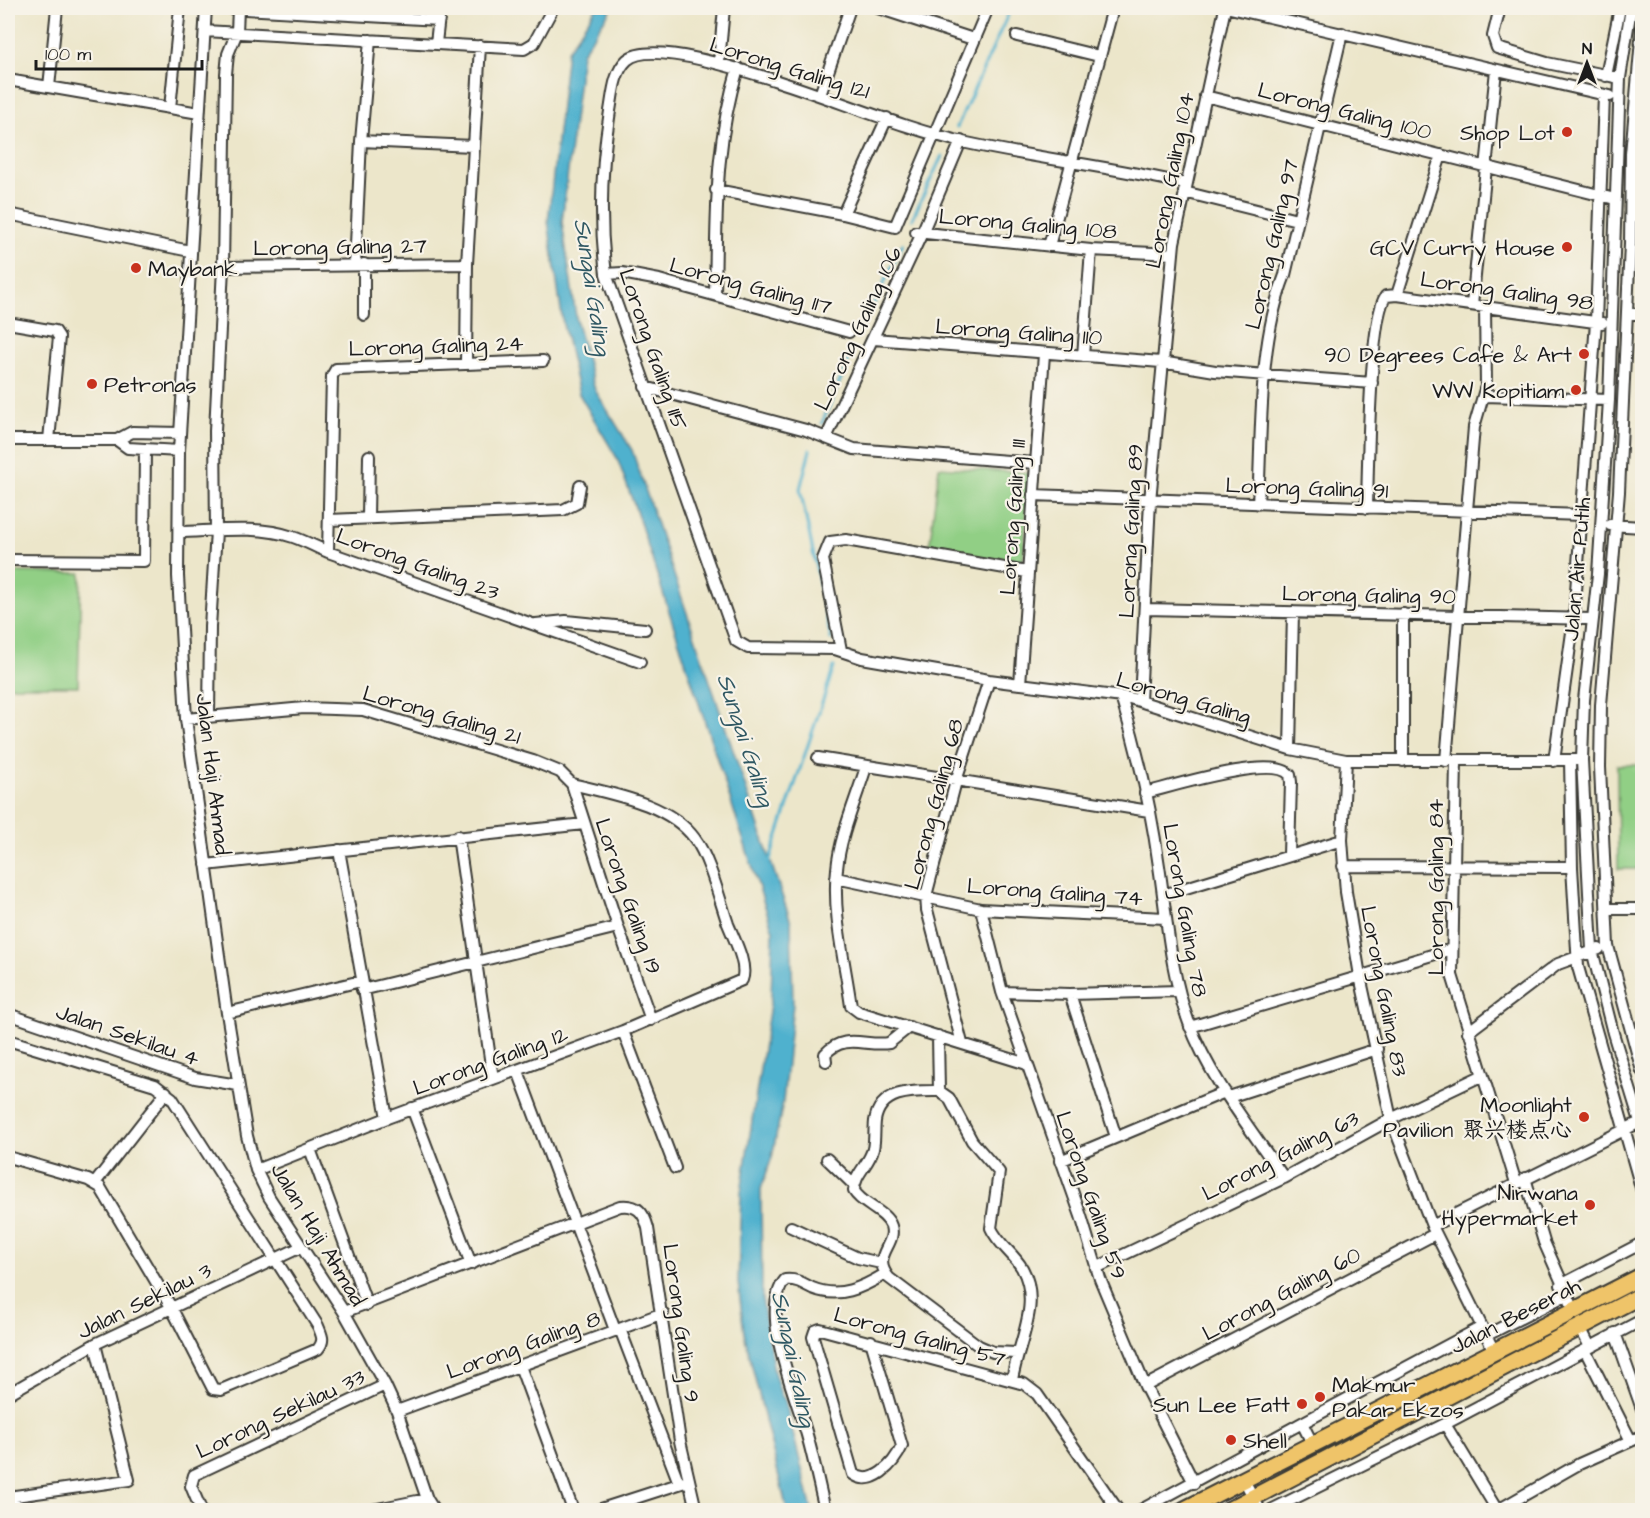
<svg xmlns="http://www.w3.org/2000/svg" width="1650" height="1518" font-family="'Architects Daughter','LXGW WenKai TC',sans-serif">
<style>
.green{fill:#91cf85;stroke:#567650;stroke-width:1.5}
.water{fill:#4fb1ce;stroke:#366675;stroke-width:1.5}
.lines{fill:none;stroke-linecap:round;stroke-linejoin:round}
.stream{stroke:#4fb1ce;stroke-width:3}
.minor-casing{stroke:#3b3a36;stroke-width:14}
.highway-casing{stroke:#3b3a36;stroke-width:20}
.minor{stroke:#fff;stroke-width:10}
.highway{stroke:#efc469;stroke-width:16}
.poi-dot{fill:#c8321e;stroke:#f7f3e8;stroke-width:2}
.labels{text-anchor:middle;stroke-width:4.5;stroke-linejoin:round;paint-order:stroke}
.street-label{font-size:22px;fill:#1c1c1c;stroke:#f7f3e8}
.poi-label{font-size:22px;fill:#1c1c1c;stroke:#f7f3e8;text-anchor:end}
.water-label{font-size:24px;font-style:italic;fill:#305863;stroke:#f7f3e8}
</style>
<rect width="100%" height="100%" fill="#f7f3e8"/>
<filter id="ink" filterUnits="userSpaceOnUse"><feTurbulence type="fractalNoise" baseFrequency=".0167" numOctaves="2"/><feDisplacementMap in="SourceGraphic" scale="12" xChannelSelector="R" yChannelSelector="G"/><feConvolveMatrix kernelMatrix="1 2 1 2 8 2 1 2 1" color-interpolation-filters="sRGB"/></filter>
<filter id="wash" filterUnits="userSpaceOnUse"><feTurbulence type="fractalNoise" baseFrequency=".008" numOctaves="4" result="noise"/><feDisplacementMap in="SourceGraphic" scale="24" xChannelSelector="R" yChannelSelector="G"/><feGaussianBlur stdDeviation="1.35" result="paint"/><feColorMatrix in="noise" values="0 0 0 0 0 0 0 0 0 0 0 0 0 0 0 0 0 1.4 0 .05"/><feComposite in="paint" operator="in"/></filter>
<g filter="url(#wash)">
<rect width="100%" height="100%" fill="#ece6ca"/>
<!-- green -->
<path class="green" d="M 939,467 L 1029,473 L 1023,564 L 929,550 Z
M 8,572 L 81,573 L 78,686 L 8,686 Z
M 1617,765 L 1642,765 L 1642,869 L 1618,869 Z"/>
<!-- water -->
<path class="water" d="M 596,8 L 612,8 L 582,53 L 562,222 L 577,323 L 595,390 L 632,450 L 791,922 L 793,1004 L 783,1102 L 772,1157 L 761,1189 L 762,1298 L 774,1372 L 781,1395 L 785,1400 L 812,1510 L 787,1510 L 744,1333 L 738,1282 L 741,1192 L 771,998 L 773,931 L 636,510 L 617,458 L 579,394 L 563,324 L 548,221 L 567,51 Z"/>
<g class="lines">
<!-- stream -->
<path class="stream" d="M 957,127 L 1011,8
M 912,219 L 942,156
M 863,326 L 903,244
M 822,423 L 853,350
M 810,450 L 800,489 L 831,639
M 769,862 L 834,667"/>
</g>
</g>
<g filter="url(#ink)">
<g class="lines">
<!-- minor casing -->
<g class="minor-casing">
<path id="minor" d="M 206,8 L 179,451 L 178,576 L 186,719 L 227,1013 L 247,1136 L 256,1170 L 269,1197 L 344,1312 L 385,1385 L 397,1411 L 427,1499 L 434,1510
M 227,8 L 439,20
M 878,8 L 973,39
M 1230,8 L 1610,96
M 1500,8 L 1493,36 L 1497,48 L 1547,63 L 1620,78
M 1631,8 L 1620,78 L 1609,400 L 1598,574 L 1584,700 L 1582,760 L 1592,950 L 1613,1033 L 1642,1128
M 1642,28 L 1631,154 L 1630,244 L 1619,492 L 1601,705 L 1600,767 L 1608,946 L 1642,1071
M 205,31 L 524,49 L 534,43 L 553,8
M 1017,36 L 1099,56
M 436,43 L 440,8
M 719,62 L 724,8
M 1606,76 L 1620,8
M 8,80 L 199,113
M 49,87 L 57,8
M 820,95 L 850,8
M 1205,96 L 1615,199
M 170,108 L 180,8
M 361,141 L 473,146
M 1186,184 C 1114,167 1040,159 967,143 C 902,128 840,101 777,81 C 749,72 650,39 627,60 C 614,72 613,94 610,111 C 601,166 599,218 606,274 L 736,641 L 748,648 L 835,649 L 862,658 L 989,680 L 1130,698 L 1290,749 L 1346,760 L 1582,760
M 716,190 L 843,214 L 895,227 L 988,8
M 1184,192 L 1297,220
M 8,214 L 190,251
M 843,214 L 887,118
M 916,232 L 1091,250 L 1173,254
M 1049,246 L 1113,8
M 355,265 L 361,141 L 370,40
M 223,267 L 467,264
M 606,274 L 622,273 L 659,280 L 849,332
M 715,294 C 717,214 714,146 738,68
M 1397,295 L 1441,155
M 1472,305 L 1496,70
M 1627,314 L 1642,314
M 364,315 L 364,264
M 8,323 L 55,331 L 59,337 L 49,440
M 874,339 L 1161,362 L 1215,371 L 1372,383
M 1083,356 L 1091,250
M 466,364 L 467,264 L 480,46
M 645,387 L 806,430 L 854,449 L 1035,463
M 1485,396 L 1609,400
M 826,438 L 922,233 L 961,141
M 8,440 L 117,440 L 132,432 L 180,433
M 117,440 L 128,448 L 179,451
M 1033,495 L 1581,515
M 1258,504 C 1262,430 1258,344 1285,275 L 1342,33
M 1367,508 C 1368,472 1369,317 1386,296 L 1397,295 L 1602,323
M 368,518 L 369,456
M 329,520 L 563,510 L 577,503 L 580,486
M 1610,525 L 1642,527
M 179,532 C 216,531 258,525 293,537 C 305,541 316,547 328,552 L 640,662
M 328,552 L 332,376 L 336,369 L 543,361
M 8,560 L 144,561 L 145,449
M 1146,609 L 1592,619
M 1403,614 L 1403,761
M 536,624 L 566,621 L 645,629
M 841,650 L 823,559 L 830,542 L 846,540 L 1027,572
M 1020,684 L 1044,354
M 1121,697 C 1138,751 1151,809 1159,866 C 1167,919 1170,972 1189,1023 C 1210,1079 1251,1129 1284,1178
M 1140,701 L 1150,501 L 1174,243 L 1225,8
M 209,716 L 210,627 L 216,531 L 215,431 L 223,267 L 226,74 L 228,54 L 237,32 L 238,8
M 186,719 L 304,708 L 363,710 L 533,761 L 560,772 L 572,784 L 618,927 L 651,1020
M 1290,749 L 1293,612
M 818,758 L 1149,811
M 1346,760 L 1342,840 L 1346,892 L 1360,976 L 1391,1119 L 1432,1226 L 1494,1351
M 1570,760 L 1572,867 L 1578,967 L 1642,1191
M 1446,761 L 1474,427 L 1486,386 L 1485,307
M 1456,761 L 1452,975 L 1516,1183
M 1554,761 L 1574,618 L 1596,322 L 1604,95
M 866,767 C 856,800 840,835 837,869 C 832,913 845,962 851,1006 L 859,1012 L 1027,1064
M 1145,793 C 1170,787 1274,754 1290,775 L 1291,782 L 1289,855
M 458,836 L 493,1079
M 339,850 L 387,1118
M 206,865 L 584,824
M 1343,866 L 1572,867
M 836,878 L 981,909 L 1165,918
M 1163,895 L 1342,840
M 981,909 L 1002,992 L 1081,1216 L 1100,1279 L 1145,1386 L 1194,1483
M 1606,909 L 1642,909
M 362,990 L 618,927
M 1002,992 L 1070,994 L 1179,991
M 1070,994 L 1116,1137
M 227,1013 L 361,981
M 8,1014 L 195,1078 L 238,1085
M 1190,1027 L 1452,949
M 623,1031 L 675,1168
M 1468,1032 L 1558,964 L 1599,949
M 938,1036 L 939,1091 L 949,1098 L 972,1141 L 999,1172 L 991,1228 C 998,1244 1013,1253 1022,1268 C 1042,1304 1018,1342 1012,1380
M 8,1040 L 155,1085 L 172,1098 L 318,1326 C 322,1336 325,1340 318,1349 L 221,1390 L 213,1389 L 171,1307 L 100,1187 L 88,1180 L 8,1157
M 962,1043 L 927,910 L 926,896 L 956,781 L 989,680
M 826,1061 L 825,1054 C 845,1032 866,1047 889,1043 L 909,1027
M 518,1071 L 615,1330
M 939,1091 C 914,1091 880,1089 875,1121 C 874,1130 875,1140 873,1149 C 869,1165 854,1174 854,1191 C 862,1205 886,1211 891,1226 C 897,1246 870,1255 889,1278 L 979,1346 L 993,1352 L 1016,1353
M 1229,1097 L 1377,1049
M 412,1108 L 471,1264
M 310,1149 L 367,1305
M 827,1159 L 854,1185
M 1060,1161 L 1225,1092
M 256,1170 L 387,1118 L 623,1031 L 742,980 C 748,965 734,939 728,924 C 720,901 709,857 695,839 C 669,803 612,794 572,784
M 1525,1178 L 1544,1242 L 1574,1310
M 95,1183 L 166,1092
M 1432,1226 L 1640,1122
M 791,1227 L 858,1258 L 881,1263
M 1096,1268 L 1284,1178 L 1391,1119 L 1481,1076
M 1561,1285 L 1642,1243
M 344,1312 L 620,1206 C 638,1204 644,1213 648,1228 L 680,1441 L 696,1510
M 1580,1327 L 1590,1347
M 620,1329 L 679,1483
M 1615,1333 L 1642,1409
M 1487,1335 L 1566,1295
M 871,1341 L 902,1446 C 894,1464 872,1488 853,1474 L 813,1337 L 815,1331 L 820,1329 L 1024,1384 L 1037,1394 L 1118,1510
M 1585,1350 L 1631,1441
M 520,1366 L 573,1510
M 1145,1386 L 1435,1234
M 8,1394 L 95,1344 L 301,1247
M 397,1411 L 663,1313
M 1445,1424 L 1497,1510
M 1313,1445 L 1302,1423 L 1482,1327
M 1244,1480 L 1260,1510
M 15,1496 L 17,1510
M 8,1497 L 129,1480 L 95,1344
M 201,1510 L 191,1486 L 194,1475 L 385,1385
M 372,1510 L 427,1499
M 598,1510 L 685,1482
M 825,1510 C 819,1485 814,1460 807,1435 C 797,1398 758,1312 785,1280 C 797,1279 802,1283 812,1288 C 839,1299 862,1288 885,1274
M 1141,1510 L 1302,1423
M 1271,1510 L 1445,1424 L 1642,1320
M 1498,1510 L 1579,1464 L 1642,1436"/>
</g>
<!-- highway casing -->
<g class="highway-casing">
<path id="highway" d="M 1184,1510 L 1642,1276
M 1229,1510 L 1642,1295"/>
</g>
<!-- minor -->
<use href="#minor" class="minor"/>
<!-- highway -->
<use href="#highway" class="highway"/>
</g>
</g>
<!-- markers -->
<g class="poi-dot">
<circle cx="1567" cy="132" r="6"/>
<circle cx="1567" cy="247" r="6"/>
<circle cx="136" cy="268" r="6"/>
<circle cx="1584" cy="354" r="6"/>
<circle cx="92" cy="384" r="6"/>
<circle cx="1576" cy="390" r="6"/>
<circle cx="1584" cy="1117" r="6"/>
<circle cx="1590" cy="1205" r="6"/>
<circle cx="1320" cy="1397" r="6"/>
<circle cx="1302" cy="1404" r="6"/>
<circle cx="1231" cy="1440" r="6"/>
</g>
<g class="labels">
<!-- street labels -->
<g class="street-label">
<text transform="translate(790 67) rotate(17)" y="8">Lorong Galing 121</text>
<text transform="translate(1345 110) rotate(14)" y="8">Lorong Galing 100</text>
<text transform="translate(1169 180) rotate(-79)" y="8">Lorong Galing 104</text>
<text transform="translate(1028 223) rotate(5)" y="8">Lorong Galing 108</text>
<text transform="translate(1271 244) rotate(-77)" y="8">Lorong Galing 97</text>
<text transform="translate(340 246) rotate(-1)" y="8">Lorong Galing 27</text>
<text transform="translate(751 285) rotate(15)" y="8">Lorong Galing 117</text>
<text transform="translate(1507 290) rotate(8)" y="8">Lorong Galing 98</text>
<text transform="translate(857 328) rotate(-65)" y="8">Lorong Galing 106</text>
<text transform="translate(1019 331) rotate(4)" y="8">Lorong Galing 110</text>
<text transform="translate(436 345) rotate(-2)" y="8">Lorong Galing 24</text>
<text transform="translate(654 349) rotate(71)" y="8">Lorong Galing 115</text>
<text transform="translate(1307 487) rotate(2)" y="8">Lorong Galing 91</text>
<text transform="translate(1012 517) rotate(-86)" y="8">Lorong Galing 111</text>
<text transform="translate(1130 531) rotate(-87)" y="8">Lorong Galing 89</text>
<text transform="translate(418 563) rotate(20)" y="8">Lorong Galing 23</text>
<text transform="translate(1576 569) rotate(-85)" y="8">Jalan Air Putih</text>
<text transform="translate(1369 594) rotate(1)" y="8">Lorong Galing 90</text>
<text transform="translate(1184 697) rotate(16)" y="8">Lorong Galing</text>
<text transform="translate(442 714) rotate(16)" y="8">Lorong Galing 21</text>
<text transform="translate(214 774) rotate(83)" y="8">Jalan Haji Ahmad</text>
<text transform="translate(933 804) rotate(-75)" y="8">Lorong Galing 68</text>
<text transform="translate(1435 887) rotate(-90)" y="8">Lorong Galing 84</text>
<text transform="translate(1055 891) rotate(4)" y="8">Lorong Galing 74</text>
<text transform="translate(629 896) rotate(71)" y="8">Lorong Galing 19</text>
<text transform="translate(1186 910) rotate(80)" y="8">Lorong Galing 78</text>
<text transform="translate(1385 991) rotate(79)" y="8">Lorong Galing 83</text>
<text transform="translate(128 1034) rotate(19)" y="8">Jalan Sekilau 4</text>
<text transform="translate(490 1060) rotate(-20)" y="8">Lorong Galing 12</text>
<text transform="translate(1280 1155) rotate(-27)" y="8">Lorong Galing 63</text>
<text transform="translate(1092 1195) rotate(71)" y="8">Lorong Galing 59</text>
<text transform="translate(319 1234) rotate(59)" y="8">Jalan Haji Ahmad</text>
<text transform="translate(1281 1293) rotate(-28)" y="8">Lorong Galing 60</text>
<text transform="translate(144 1300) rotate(-26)" y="8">Jalan Sekilau 3</text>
<text transform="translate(1515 1315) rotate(-27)" y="8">Jalan Beserah</text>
<text transform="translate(682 1323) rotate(82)" y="8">Lorong Galing 9</text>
<text transform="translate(920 1336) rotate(15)" y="8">Lorong Galing 57</text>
<text transform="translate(523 1344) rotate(-20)" y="8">Lorong Galing 8</text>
<text transform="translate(280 1413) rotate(-25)" y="8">Lorong Sekilau 33</text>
</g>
<!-- poi labels -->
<g class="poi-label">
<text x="1555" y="140">Shop Lot</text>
<text x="1555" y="255">GCV Curry House</text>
<text x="148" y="276" text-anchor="start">Maybank</text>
<text x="1572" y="362">90 Degrees Cafe &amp; Art</text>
<text x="104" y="392" text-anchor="start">Petronas</text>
<text x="1564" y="398">WW Kopitiam</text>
<text x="1572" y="1112">Moonlight<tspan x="1572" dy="25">Pavilion 聚兴楼点心</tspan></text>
<text x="1578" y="1200">Nirwana<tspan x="1578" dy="25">Hypermarket</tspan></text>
<text x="1332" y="1392" text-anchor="start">Makmur<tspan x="1332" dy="25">Pakar Ekzos</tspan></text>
<text x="1290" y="1412">Sun Lee Fatt</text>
<text x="1243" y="1448" text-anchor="start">Shell</text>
</g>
<!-- water labels -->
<g class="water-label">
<text transform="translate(593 287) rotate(81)" y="8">Sungai Galing</text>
<text transform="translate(746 740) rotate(72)" y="8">Sungai Galing</text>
<text transform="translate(794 1359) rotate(78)" y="8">Sungai Galing</text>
</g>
</g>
<!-- margin -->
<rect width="1650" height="1518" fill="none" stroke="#f7f3e8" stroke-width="30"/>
<!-- north arrow -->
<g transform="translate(1587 63)" stroke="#f7f3e8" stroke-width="4.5" paint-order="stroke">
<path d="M0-4.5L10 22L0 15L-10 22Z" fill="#1c1c1c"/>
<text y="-9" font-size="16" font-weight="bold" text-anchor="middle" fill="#1c1c1c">N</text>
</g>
<!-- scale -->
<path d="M36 60v9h166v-9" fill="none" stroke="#1c1c1c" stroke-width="3"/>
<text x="45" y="60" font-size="18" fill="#1c1c1c" stroke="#f7f3e8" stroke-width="4.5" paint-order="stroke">100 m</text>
</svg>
